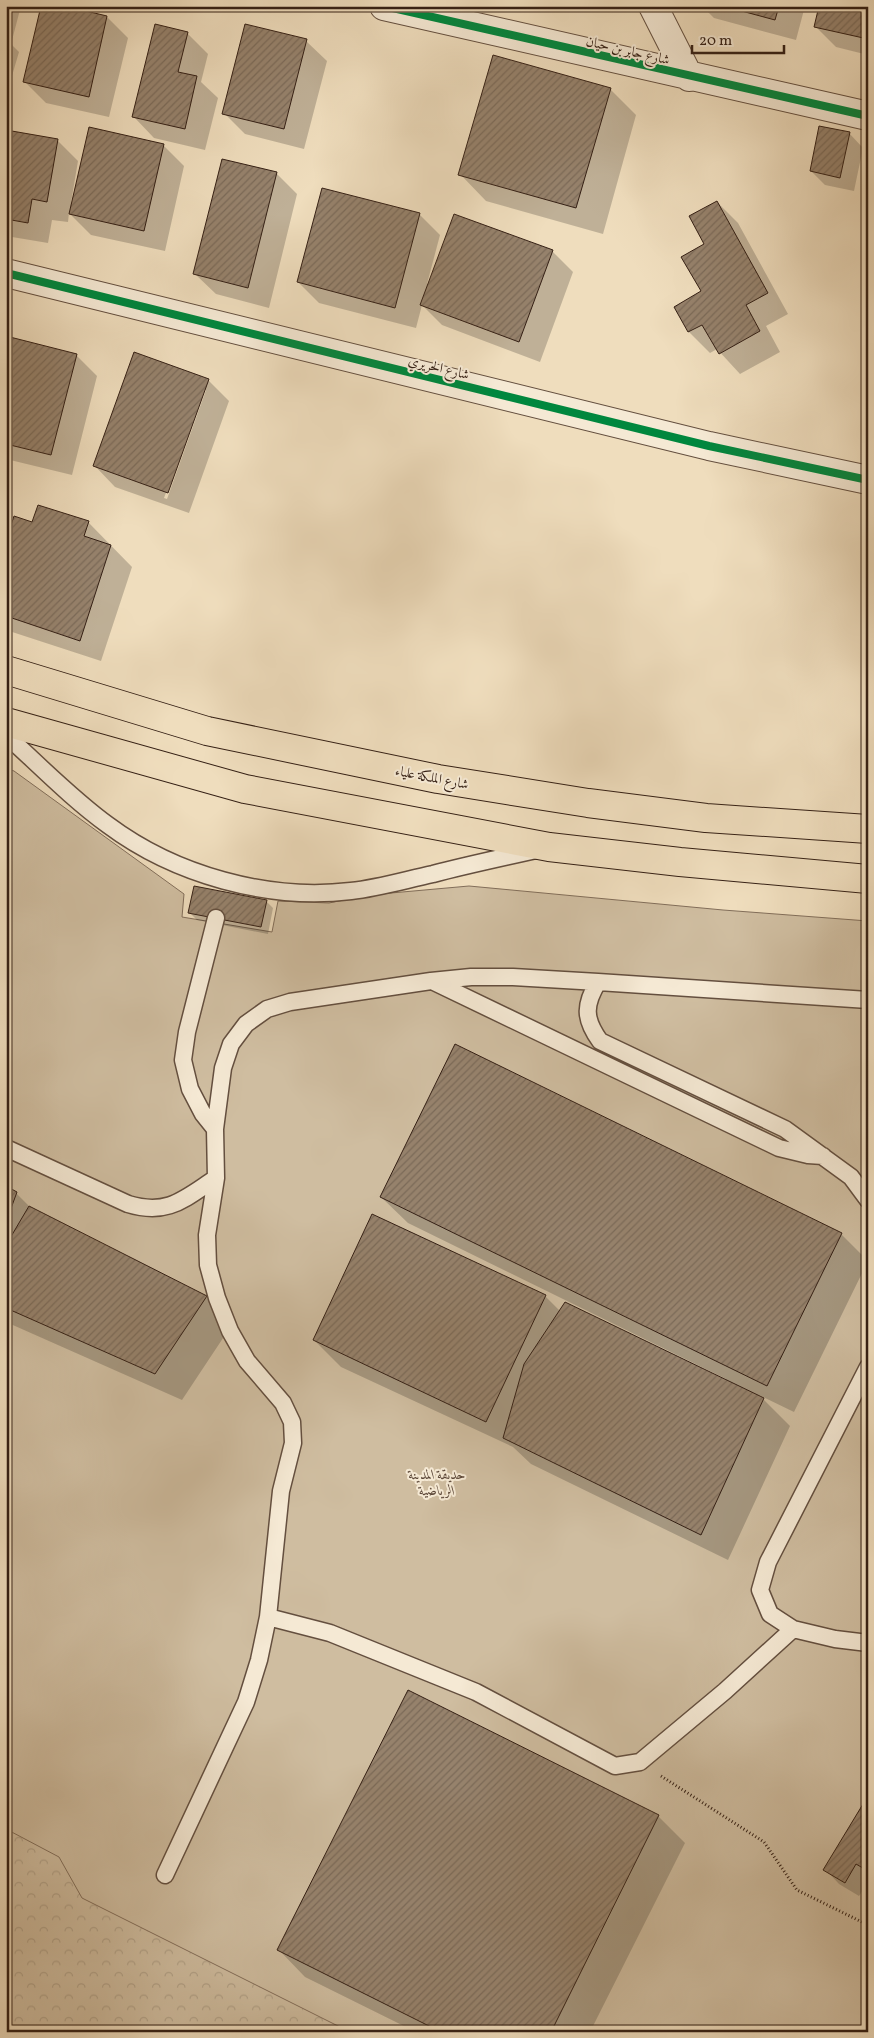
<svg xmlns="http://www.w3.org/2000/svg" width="874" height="2038" font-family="Vollkorn,Amiri,serif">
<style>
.green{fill:#cfbda0;stroke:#826e5a}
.forest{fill:url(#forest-crowns);stroke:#826e5a}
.shadow{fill:#0003;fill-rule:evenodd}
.building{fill:url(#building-hatch);stroke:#352015}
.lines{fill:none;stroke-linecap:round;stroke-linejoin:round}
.lane-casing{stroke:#644f3f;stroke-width:19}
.street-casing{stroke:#644f3f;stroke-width:30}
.primary-casing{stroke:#352015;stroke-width:30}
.path{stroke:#352015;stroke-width:3;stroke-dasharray:1 2.5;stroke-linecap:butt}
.lane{stroke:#f5e9d4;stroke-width:16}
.street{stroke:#f5e9d4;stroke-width:28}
.primary{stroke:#efddbd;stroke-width:28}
.cycleway-casing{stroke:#f5e9d4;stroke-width:11}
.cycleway{stroke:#00873e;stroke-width:8}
.labels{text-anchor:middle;stroke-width:4;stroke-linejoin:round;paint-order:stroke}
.street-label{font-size:14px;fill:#352015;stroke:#f5e9d4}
.park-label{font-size:14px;font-style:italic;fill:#5c4738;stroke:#f5e9d4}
</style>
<defs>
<pattern id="forest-crowns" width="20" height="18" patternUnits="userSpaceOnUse" patternTransform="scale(1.25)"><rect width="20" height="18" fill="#cfbda0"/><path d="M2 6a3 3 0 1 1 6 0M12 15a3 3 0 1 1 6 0" fill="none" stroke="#b2a289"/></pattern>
<pattern id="building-hatch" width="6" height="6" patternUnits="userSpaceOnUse" patternTransform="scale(1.25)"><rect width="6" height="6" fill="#96826c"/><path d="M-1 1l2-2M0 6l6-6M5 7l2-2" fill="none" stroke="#7b6a58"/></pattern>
</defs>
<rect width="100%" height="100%" fill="#efddbd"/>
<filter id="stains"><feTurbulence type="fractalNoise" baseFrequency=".004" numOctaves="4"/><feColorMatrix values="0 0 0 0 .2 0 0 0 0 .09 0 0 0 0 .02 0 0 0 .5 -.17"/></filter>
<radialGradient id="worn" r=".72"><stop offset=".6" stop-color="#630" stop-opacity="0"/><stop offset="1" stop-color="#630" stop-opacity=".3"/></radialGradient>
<!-- green -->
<path class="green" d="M 6,768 L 14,771 L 184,894 L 182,917 L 272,932 L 278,901 L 329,903 L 369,895 L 469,886 L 723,910 L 868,921 L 868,2032 L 6,2032 Z"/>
<!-- forest -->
<path class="forest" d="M 6,1829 L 59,1857 L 82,1898 L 350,2032 L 6,2032 Z"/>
<!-- shadow -->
<path class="shadow" d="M 6,6 L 21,6 L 11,44 L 19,52 L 9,86 L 6,86 Z
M 582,6 L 611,6 L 605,12 Z
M 702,6 L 805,6 L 796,40 L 714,18 Z
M 868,6 L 868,55 L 836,47 L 815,26 Z
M 107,17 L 128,38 L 109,117 L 46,103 L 25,82 Z
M 187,33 L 208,54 L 201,82 L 218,98 L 205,150 L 154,138 L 134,117 Z
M 306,41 L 327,61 L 304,149 L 245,134 L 224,113 Z
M 610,89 L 636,115 L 603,234 L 486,201 L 460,174 Z
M 6,131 L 57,140 L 78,161 L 71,203 L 73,203 L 163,145 L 184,166 L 165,251 L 91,235 L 69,213 L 68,222 L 52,220 L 48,243 L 6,236 Z
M 849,133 L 863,148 L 854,191 L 825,185 L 811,171 Z
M 276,173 L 297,194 L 269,308 L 216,294 L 195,274 Z
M 717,202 L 738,223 L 788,314 L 766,326 L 780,352 L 740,374 L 717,349 L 710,353 L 689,332 L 676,307 L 702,292 Z
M 419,214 L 440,235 L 427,284 L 552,251 L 573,272 L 540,362 L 442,325 L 422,305 L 416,328 L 319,303 L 298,282 Z
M 6,337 L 76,355 L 97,376 L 72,475 L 6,459 Z
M 208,380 L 229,401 L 189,513 L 115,487 L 95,466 ZM 204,390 L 206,390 L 167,499 L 164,498 Z
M 88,522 L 132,567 L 101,661 L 6,630 L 6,544 L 33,523 Z
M 266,901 L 273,908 L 268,934 L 197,920 L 190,913 Z
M 6,1188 L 16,1193 L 30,1207 L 206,1297 L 233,1323 L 182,1400 L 6,1322 Z
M 381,1197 L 841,1234 L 868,1261 L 794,1412 L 759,1395 L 790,1426 L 728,1560 L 531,1464 L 513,1447 L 341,1367 L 314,1340 L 545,1296 L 560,1311 L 725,1381 L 726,1379 L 408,1223 Z
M 868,1808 L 868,1882 L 859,1896 L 839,1884 L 825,1869 Z
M 658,1816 L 685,1843 L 590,2032 L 416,2032 L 305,1977 L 279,1950 Z"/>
<!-- building -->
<path class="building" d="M 41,6 L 65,6 L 107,16 L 89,97 L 23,82 Z
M 723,6 L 779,6 L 775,20 Z
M 819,6 L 868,6 L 868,39 L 814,27 Z
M 155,24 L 188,32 L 178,72 L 197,76 L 185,129 L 132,117 Z
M 245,24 L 307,39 L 284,129 L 222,114 Z
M 493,55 L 611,88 L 576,208 L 458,175 Z
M 819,126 L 850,132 L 840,178 L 810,171 Z
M 89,127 L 164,144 L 144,231 L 69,214 Z
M 6,130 L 58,139 L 47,202 L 32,199 L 28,223 L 6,219 Z
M 222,159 L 277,172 L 248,288 L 193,274 Z
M 322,188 L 420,213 L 395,308 L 297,282 Z
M 717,201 L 768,293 L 746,305 L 760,331 L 719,354 L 702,325 L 688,332 L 674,307 L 701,291 L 681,257 L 704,244 L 689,216 Z
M 454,214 L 553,250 L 519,342 L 420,305 Z
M 6,336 L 77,354 L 51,455 L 6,444 Z
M 134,352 L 209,379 L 168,493 L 93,466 Z
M 38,505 L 89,521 L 84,536 L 111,545 L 80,641 L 6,616 L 6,540 L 14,516 L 32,522 Z
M 194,886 L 267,900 L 261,927 L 188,913 Z
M 455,1044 L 842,1233 L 767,1386 L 380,1197 Z
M 6,1186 L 17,1192 L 6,1222 Z
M 29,1206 L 207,1296 L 155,1374 L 6,1308 L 6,1245 Z
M 372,1214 L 546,1295 L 486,1422 L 313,1340 Z
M 565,1302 L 764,1398 L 701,1535 L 503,1438 L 524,1364 Z
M 408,1690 L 659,1815 L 551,2032 L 441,2032 L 277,1950 Z
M 863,1804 L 868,1807 L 868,1871 L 856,1864 L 845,1883 L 823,1870 Z"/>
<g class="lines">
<!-- lane casing -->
<g class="lane-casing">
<path id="lane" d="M 6,735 C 39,765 72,799 108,825 C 175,875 268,901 351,891 C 379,888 405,880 433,874 C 467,865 501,858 536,850
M 432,981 L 779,1148 L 808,1155 L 823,1156
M 598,982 C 584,1005 584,1019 600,1041 L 785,1129 L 851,1177 L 868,1200
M 215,1129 L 203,1114 L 190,1089 L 183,1060 L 187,1032 L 216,918
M 6,1148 L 128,1204 C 168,1216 184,1199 216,1178
M 868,1367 L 768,1562 L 760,1590 L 770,1614 L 793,1629 L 835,1639 L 868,1643
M 268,1617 L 330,1633 L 476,1692 L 615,1766 L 640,1762 L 725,1691 L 793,1629
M 165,1875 L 246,1702 L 259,1660 L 268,1617 L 281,1491 L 293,1443 L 292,1422 L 283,1403 L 247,1361 L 230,1331 L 217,1298 L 208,1265 L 207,1235 L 216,1178 L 215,1129 L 223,1068 L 231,1044 L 246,1024 L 267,1009 L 290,1002 L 431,981 L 471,977 L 513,977 L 598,982 L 868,1000"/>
</g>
<!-- street casing -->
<g class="street-casing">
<path id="street" d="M 384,6 L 868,116
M 653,6 L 689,77
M 6,273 L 709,446 L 868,480"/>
</g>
<!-- primary casing -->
<g class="primary-casing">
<path id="primary" d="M 6,670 L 207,731 L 438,779 L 588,803 L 706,818 L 868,829
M 6,722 L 245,789 L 549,847 L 680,862 L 868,879"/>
</g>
<!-- path -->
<path class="path" d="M 661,1776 L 764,1842 L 797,1890 L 868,1925"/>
<!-- lane -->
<use href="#lane" class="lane"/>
<!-- street -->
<use href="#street" class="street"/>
<!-- primary -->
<use href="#primary" class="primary"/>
<!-- cycleway casing -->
<g class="cycleway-casing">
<path id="cycleway" d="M 384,6 L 868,116
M 6,273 L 709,446 L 868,480"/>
</g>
<!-- cycleway -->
<use href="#cycleway" class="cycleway"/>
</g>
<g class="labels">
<!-- street labels -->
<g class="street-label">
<text transform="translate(628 50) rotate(13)" y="5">شارع جابر بن حيان</text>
<text transform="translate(439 367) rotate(14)" y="5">شارع الحريري</text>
<text transform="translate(432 777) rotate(11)" y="5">شارع الملكة علياء</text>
</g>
<!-- park labels -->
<g class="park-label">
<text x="437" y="1479">حديقة المدينة<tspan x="437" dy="16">الرياضية</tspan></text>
</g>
</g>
<!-- margin -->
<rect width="874" height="2038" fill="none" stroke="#efddbd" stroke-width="25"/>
<rect x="8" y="8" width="859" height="2023" fill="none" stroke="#352015" stroke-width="2.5"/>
<rect x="12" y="12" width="849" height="2013" fill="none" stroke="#352015"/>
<!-- scale -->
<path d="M692 45v8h92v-8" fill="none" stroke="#352015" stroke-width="2.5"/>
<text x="699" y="45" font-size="15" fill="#352015" stroke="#f5e9d4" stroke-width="4" paint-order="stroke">20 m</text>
<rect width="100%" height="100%" filter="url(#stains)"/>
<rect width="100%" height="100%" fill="url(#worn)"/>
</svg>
